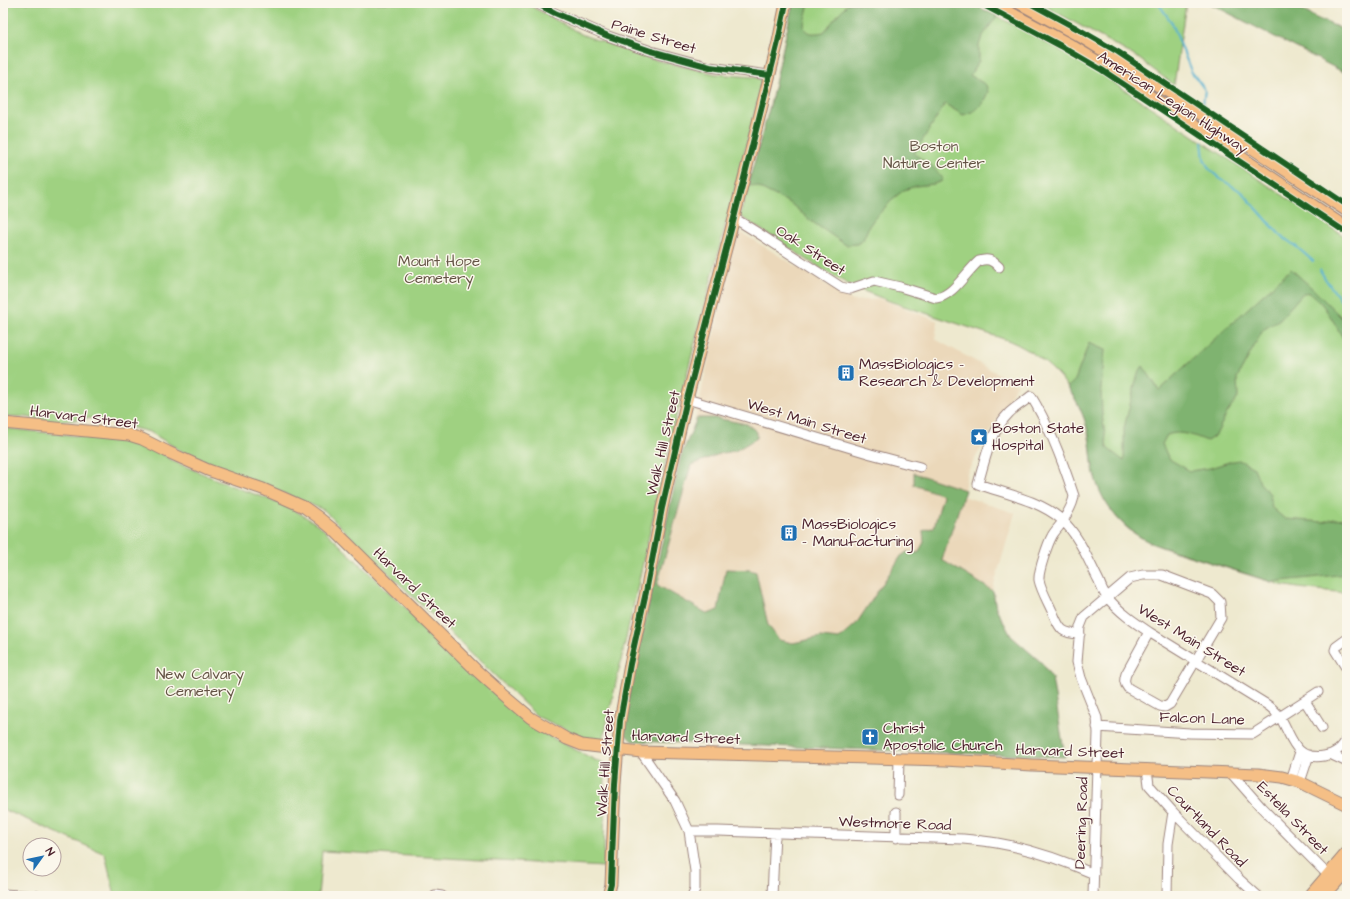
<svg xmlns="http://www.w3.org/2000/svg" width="1350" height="899" font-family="'Architects Daughter',sans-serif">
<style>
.built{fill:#ebd8ba}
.green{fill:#9fd181;stroke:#747856}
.forest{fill:#7fb36f;stroke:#64694d}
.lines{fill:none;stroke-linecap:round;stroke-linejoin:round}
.stream{stroke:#53b1d2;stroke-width:2}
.minor-casing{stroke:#9c847d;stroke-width:11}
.major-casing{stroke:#9c847d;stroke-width:13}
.highway-casing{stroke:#9c847d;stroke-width:15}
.minor{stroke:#fff;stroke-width:9}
.major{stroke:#f5bf86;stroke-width:11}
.highway{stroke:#f5bf86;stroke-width:13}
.cycleway-casing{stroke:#fbf7ec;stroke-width:8}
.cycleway{stroke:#1b5e20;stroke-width:6}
.labels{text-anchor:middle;stroke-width:3;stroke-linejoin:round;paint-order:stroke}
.street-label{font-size:15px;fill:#4a1f2b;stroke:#fbf7ec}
.park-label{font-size:15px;fill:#645445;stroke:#fbf7ec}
.poi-label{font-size:15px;fill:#4a1f2b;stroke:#fbf7ec;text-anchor:start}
</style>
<rect width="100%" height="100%" fill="#fbf7ec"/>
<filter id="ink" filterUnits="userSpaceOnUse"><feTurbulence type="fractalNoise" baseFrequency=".025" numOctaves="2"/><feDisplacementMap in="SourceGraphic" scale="8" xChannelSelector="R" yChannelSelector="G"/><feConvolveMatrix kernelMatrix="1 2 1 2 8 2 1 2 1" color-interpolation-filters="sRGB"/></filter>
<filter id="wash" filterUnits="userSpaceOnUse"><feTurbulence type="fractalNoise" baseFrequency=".012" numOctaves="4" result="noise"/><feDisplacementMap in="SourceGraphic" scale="16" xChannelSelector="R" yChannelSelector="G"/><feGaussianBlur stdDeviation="0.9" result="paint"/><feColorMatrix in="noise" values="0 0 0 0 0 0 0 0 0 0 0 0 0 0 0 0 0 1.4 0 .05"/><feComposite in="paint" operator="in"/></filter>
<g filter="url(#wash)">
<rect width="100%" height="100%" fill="#eee9cf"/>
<!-- built -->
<path class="built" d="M 737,230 L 853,301 L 880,299 L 938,321 L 935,339 L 1017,384 L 967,473 L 963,496 L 1015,513 L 964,688 L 654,607 Z"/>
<!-- green -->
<path class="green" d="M 3,3 L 525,3 L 583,35 L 651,59 L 716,74 L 753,77 L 763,80 L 676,416 L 602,745 L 538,717 L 350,536 L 324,510 L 181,451 L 150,432 L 92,418 L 56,422 L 26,417 L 3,416 Z
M 793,3 L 970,3 L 1020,28 L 1095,70 L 1347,238 L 1347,593 L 1298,588 L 1281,585 C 1255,577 1230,569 1205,561 C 1178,552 1147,546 1125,526 C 1109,511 1097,490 1093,468 C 1091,456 1091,444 1088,432 C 1079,391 1049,358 1010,341 L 892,302 L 856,288 L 826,272 L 740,216 L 771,102 Z
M 1040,3 L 1186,3 L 1174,85 L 1138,58 Z
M 3,428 L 116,440 L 145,444 L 175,462 L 232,486 L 288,506 L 320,526 L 529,726 L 605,765 L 604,867 L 322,851 L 318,896 L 115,896 L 105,854 L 3,809 Z"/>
<!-- forest -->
<path class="forest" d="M 793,3 L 809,3 C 806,20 794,38 824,32 L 841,11 L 849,3 L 970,3 L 997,16 L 982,37 L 979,45 L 979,61 L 970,75 L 986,85 L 988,92 C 982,106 978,111 963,115 L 945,104 L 914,154 L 932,166 L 942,177 L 942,181 L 934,184 L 916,186 L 904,190 L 895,197 L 874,219 L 869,226 L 863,240 L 857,244 L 846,245 L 811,221 L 790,203 L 758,187 L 748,185 L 771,102 Z
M 1209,3 L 1290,3 L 1316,18 L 1347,31 L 1347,74 Z
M 1291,269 L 1312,288 L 1347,323 L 1347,346 C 1340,333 1323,299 1309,293 C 1308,292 1304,293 1303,293 L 1280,319 L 1263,330 L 1237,378 L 1238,397 L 1227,413 L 1216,435 L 1207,441 C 1195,436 1180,430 1167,435 L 1162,444 L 1169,459 L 1190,471 L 1210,468 L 1229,462 L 1239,460 L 1254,468 L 1260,483 L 1270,494 L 1272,508 L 1285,519 L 1323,522 L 1334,519 L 1347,518 L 1347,574 L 1272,582 L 1153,544 C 1122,529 1099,503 1093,468 C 1091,456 1091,443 1088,431 C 1084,415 1077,401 1068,387 L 1075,380 L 1089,343 L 1105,350 L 1101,389 L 1102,414 L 1107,448 L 1124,461 L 1124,428 L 1138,373 L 1143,366 L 1159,390 Z
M 697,418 L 715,418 L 747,424 L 757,432 L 757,438 L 735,451 L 722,453 L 691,465 L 657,585 L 708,614 L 718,610 L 726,569 L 750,570 L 756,572 L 768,625 L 779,640 L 793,643 L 821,637 L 839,639 L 856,624 L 901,556 L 907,552 L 918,553 L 924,542 L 923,531 L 934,527 L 943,495 L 914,485 L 914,473 L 965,490 L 942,560 L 993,591 L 996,608 L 1011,636 L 1042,663 L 1052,678 L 1065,757 L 632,741 L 621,730 L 681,456 Z"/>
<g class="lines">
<!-- stream -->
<path class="stream" d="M 1158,3 L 1172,23 L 1191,71 L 1205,90 L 1203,104
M 1202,142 L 1204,159 L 1209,169 L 1219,178 L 1242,192 L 1280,235 L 1298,248 L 1313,261
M 1320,270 L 1326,280 L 1347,309"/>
</g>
</g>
<g filter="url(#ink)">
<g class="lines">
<!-- minor casing -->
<g class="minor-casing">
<path id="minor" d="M 536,3 L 555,13 L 608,36 L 651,51 L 710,67 L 769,75
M 734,218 L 758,233 L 841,287 L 850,289 L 874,281 L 900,287 L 936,298 C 953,296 966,272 979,261 C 988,258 992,260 999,267
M 687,399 L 871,454 L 920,467
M 1080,634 C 1059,633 1060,628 1052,611 C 1048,602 1041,590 1039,580 C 1038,572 1048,543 1052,536 C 1054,532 1058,528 1061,524 C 1066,515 1073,506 1074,496 C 1063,462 1050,427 1031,396 C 1024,402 1015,407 1009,413 C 990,432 985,460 978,484 C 1006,494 1038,500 1061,519 C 1079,535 1088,560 1099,581 C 1101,587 1104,593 1107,597 C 1119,612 1134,622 1149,632 L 1266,704 C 1271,707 1276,712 1280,717 C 1292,736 1294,761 1324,756 C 1335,754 1342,749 1347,738
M 1347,639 L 1336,647 L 1335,650 L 1347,669
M 1305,701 L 1322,728
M 1097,727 L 1190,733 L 1253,734 L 1318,692
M 641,752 L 675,801 L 689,831 L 695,871 L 695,889 L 692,896
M 1332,755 L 1347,762
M 1147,769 L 1149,785 L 1173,812 L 1239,879 L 1258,896
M 1231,773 L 1261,807 L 1332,879
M 1291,780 L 1300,752
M 1300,782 L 1309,755
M 898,795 L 899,759
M 689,831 L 718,831 L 963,839 C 975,840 986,841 997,843 C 1031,849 1063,860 1094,874
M 896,838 L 896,812
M 3,894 L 37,896
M 435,895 L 442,896
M 772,896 L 775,833
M 1093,896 L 1098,733 L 1097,718 L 1081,678 L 1077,662 L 1080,627 L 1084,617 L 1130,578 L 1143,575 L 1162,575 L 1212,594 L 1220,602 L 1221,618 L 1170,704 L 1165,707 L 1160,706 L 1128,688 C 1124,683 1124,680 1126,674 L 1149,632
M 1167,896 L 1168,844 L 1173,812"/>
</g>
<!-- major casing -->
<g class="major-casing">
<path id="major" d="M 992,3 L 1067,43 L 1108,68 L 1347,228
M 1019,3 L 1083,38 L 1133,69 L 1347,211
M 3,423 L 129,435 L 142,439 L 168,452 L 208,470 L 263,489 L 304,507 L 318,517 L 335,531 L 476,670 L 505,696 L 531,718 L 567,739 L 582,745 L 641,752 L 945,760 L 1032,765 L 1258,774 L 1282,777 L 1300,782 L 1347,805
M 608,896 L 611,884 L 615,784 L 620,721 L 630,664 L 646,592 L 662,508 L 687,399 L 734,218 L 778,42 L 786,3"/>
</g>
<!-- highway casing -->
<g class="highway-casing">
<path id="highway" d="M 1311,896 L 1347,854
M 1323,896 L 1347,869"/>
</g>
<!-- minor -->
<use href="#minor" class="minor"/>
<!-- major -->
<use href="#major" class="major"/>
<!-- highway -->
<use href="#highway" class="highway"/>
<!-- cycleway casing -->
<g class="cycleway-casing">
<path id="cycleway" d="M 536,3 L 555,13 L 608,36 L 651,51 L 710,67 L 769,75
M 980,3 L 1061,46 L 1102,70 L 1347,233
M 1030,3 L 1078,29 L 1118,52 L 1347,205
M 608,896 L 611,884 L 615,784 L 620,721 L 630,664 L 646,592 L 662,508 L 687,399 L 734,218 L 778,42 L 786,3"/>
</g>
<!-- cycleway -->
<use href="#cycleway" class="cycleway"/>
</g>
</g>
<!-- icons -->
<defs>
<g id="building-square" transform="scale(0.9)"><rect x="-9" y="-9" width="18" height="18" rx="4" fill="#1f6fb2" stroke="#fbf7ec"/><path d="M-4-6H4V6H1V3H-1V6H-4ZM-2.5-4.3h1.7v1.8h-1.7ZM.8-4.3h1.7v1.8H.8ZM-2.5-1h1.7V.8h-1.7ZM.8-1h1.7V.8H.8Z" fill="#fff"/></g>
<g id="sight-square" transform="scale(0.9)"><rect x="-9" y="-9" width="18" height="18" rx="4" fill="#1f6fb2" stroke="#fbf7ec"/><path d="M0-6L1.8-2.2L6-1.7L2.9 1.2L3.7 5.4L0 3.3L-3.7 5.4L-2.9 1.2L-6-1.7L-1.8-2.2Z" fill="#fff"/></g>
<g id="church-square" transform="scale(0.9)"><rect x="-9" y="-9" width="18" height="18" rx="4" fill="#1f6fb2" stroke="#fbf7ec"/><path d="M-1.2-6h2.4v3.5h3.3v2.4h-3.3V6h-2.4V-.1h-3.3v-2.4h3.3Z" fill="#fff"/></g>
</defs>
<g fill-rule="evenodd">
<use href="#building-square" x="846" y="373"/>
<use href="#sight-square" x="979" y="437"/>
<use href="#building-square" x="789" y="533"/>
<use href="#church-square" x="870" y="737"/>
</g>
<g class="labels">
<!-- street labels -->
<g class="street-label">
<text transform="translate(654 36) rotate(17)" y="5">Paine Street</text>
<text transform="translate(1173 102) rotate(33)" y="5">American Legion Highway</text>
<text transform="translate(811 250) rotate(33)" y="5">Oak Street</text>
<text transform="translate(84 417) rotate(7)" y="5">Harvard Street</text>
<text transform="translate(807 421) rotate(17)" y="5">West Main Street</text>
<text transform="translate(663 443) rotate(-77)" y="5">Walk Hill Street</text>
<text transform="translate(415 588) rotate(44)" y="5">Harvard Street</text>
<text transform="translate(1192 640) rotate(32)" y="5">West Main Street</text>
<text transform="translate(1202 718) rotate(2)" y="5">Falcon Lane</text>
<text transform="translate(686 737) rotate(2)" y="5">Harvard Street</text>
<text transform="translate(1070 751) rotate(2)" y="5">Harvard Street</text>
<text transform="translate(605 763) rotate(-86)" y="5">Walk Hill Street</text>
<text transform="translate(1293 818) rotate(46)" y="5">Estella Street</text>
<text transform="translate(895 823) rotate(2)" y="5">Westmore Road</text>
<text transform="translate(1081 823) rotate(-88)" y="5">Deering Road</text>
<text transform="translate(1207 826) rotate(46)" y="5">Courtland Road</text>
</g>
<!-- park labels -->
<g class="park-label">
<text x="934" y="151">Boston<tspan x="934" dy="17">Nature Center</tspan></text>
<text x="439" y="266">Mount Hope<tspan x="439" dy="17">Cemetery</tspan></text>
<text x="200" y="679">New Calvary<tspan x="200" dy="17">Cemetery</tspan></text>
</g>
<!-- poi labels -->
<g class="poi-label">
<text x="859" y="369">MassBiologics -<tspan x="859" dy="17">Research &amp; Development</tspan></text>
<text x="992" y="433">Boston State<tspan x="992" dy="17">Hospital</tspan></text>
<text x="802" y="529">MassBiologics<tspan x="802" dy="17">- Manufacturing</tspan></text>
<text x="883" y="733">Christ<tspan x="883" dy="17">Apostolic Church</tspan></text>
</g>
</g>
<!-- margin -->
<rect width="1350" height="899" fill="none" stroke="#fbf7ec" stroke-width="16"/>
<!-- north arrow -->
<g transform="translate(42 857) rotate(57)"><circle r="19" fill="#fbf7ec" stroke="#b4a19f"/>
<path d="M0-3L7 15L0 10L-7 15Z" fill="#1f6fb2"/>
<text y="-6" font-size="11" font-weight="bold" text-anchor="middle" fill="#4a1f2b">N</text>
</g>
</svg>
